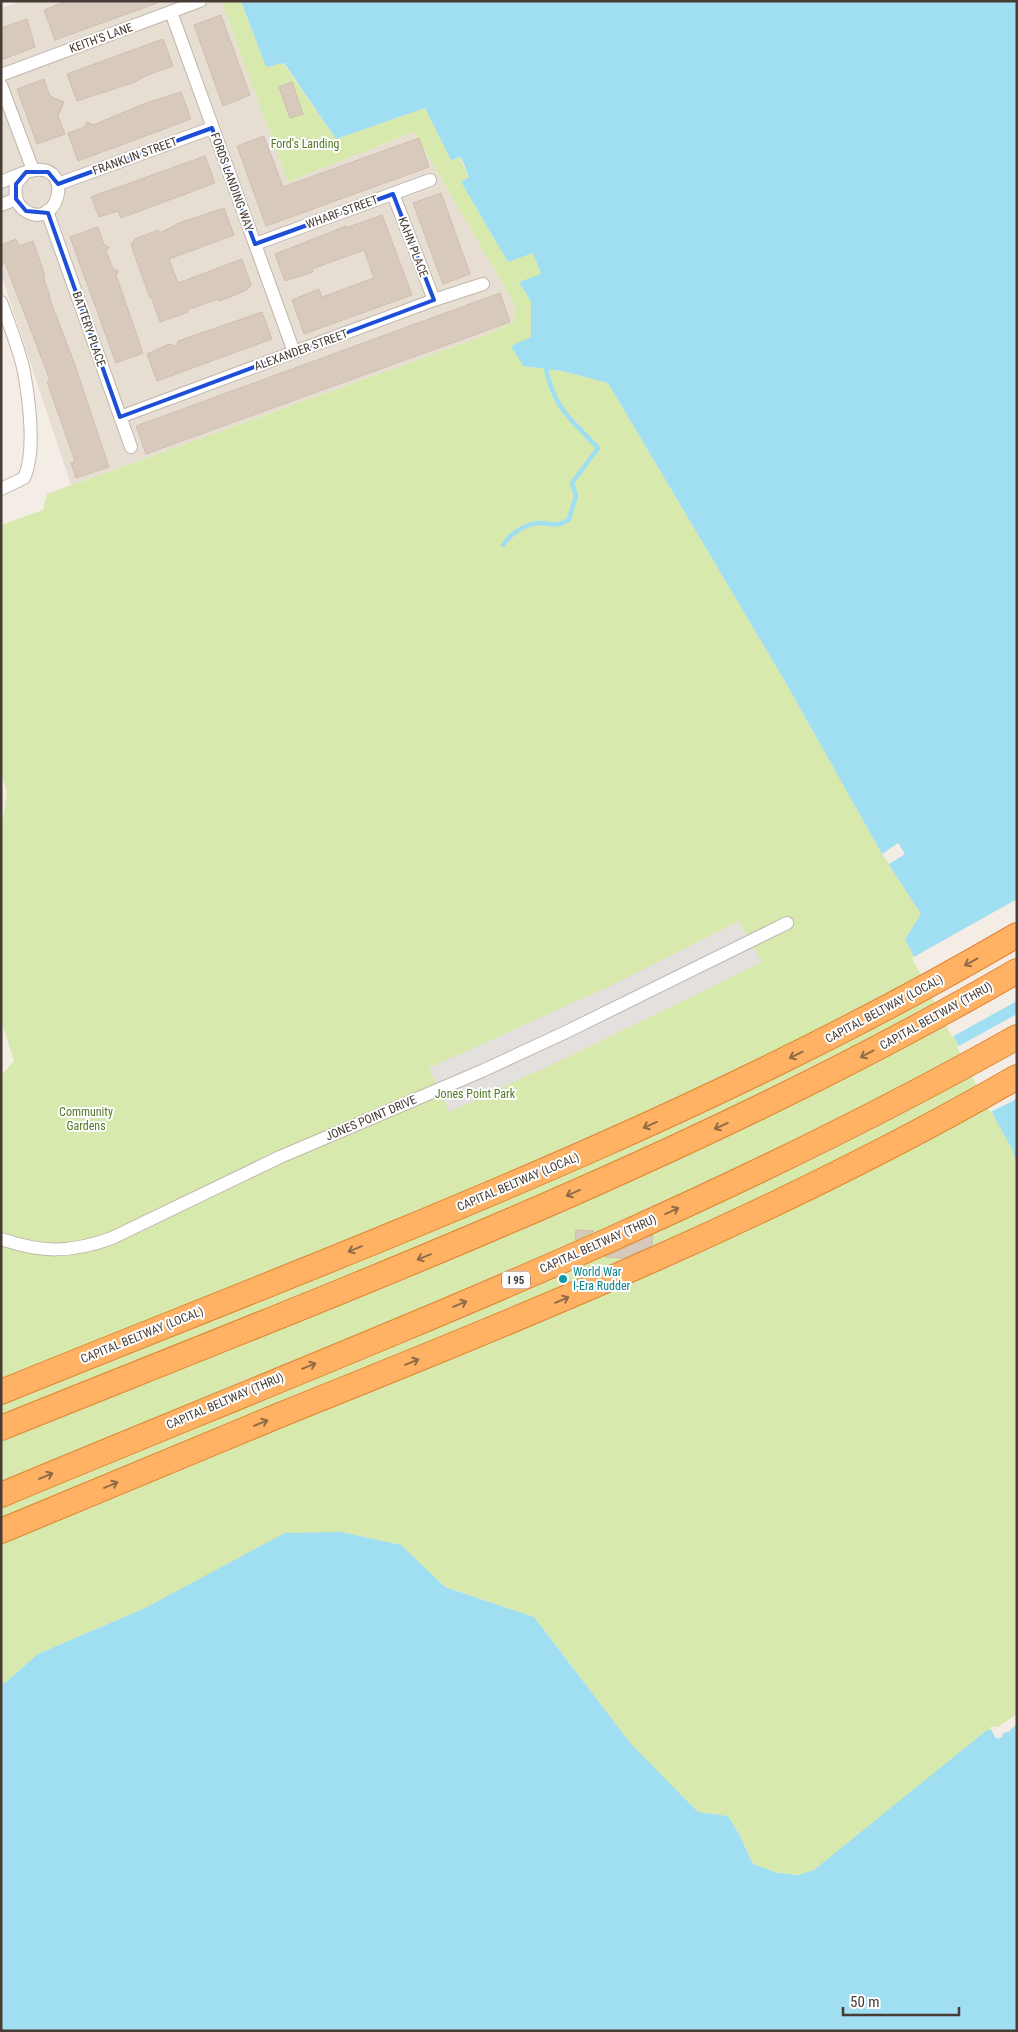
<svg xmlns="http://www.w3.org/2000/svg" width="1018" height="2032" font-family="'Roboto Condensed',sans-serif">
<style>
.residential{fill:#e7ded3}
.green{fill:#d8e9ad}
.parking{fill:#e4e0de}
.water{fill:#a0def2}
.pier{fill:#f3ede5}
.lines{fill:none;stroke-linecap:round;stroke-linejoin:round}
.stream{stroke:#a0def2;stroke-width:4.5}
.building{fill:#d8c9bd;stroke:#d0bdae}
.street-casing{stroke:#c2b6ab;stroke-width:14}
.highway-casing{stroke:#e18332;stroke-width:26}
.street{stroke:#fff;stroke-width:12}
.highway{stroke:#ffb264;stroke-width:24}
.oneway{stroke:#906b48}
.marked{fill:none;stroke:#1d4ed8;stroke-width:4;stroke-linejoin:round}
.culture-dot{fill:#0f9aa8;stroke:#fff;stroke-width:2}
.labels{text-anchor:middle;stroke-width:4;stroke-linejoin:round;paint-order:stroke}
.shield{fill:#fff;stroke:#7e7672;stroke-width:1}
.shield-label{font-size:11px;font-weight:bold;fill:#463c35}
.street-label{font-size:12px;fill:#463c35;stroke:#fff}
.park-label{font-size:12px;fill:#537927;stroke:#fff}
.culture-label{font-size:12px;fill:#0d838f;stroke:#fff;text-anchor:start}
</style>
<rect width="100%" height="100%" fill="#f3ede5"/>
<!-- residential -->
<path class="residential" d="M 22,1 L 221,1 L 288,182 L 414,132 L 515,305 L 514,322 L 486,335 L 71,485 L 1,274 L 1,8 Z"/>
<!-- green -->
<path class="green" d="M 221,1 L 241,1 L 266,67 L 283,63 L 336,139 L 425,108 L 451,160 L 460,157 L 469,178 L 461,182 L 508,262 L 533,253 L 541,275 L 519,282 L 531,302 L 531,337 L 523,366 L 562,371 L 608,383 L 783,678 L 882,854 L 921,914 L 905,939 L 997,1122 L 1013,1151 L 1017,1166 L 1017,1716 L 814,1870 C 788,1879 778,1873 753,1864 L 739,1834 L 728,1816 L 698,1812 L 631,1744 L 534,1617 L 445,1587 L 400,1545 L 341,1532 L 145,1608 L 38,1654 L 1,1686 L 1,1076 L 14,1061 L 1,1020 L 1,819 L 3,818 L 7,793 L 1,770 L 1,525 L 43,510 L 47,494 L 486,335 L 514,322 L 515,305 L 414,132 L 288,182 Z"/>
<!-- parking -->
<path class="parking" d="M 739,921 L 762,962 L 570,1056 L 449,1112 L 429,1068 L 617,983 Z"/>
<!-- water -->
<path class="water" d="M 241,1 L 1017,1 L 1017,1166 L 1013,1151 L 997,1122 L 905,939 L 921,914 L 882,854 L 783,678 L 608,383 L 562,371 L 523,366 L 511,346 L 531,337 L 531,302 L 519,282 L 541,274 L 533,253 L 508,262 L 461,182 L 469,177 L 461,157 L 451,160 L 425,108 L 336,139 L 284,63 L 266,67 Z
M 341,1532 L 401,1545 L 445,1587 L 534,1617 L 631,1744 L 698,1812 L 728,1816 L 739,1834 L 753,1864 L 778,1873 L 798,1875 L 814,1870 L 987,1730 L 999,1730 L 1017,1716 L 1017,2031 L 1,2031 L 1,1686 L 38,1654 L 145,1608 L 285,1533 Z"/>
<!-- pier -->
<path class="pier" d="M 898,843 L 905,854 L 889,864 L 882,854 Z
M 1017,899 L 1017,1001 L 952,1037 L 912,958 Z
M 1017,1014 L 1017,1099 L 990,1112 L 957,1047 Z
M 1017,1714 L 1017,1724 L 1008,1732 L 1003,1733 L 1002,1737 L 998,1739 L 995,1737 L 990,1727 L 998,1727 Z"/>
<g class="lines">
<!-- stream -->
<path class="stream" d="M 503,545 C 512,532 526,523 542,523 C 553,524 559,527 569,519 L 576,496 L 572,483 L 598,448 C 571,419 555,410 546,369"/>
</g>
<!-- building -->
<path class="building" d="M 67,1 L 157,1 L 157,3 L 55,40 L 44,10 Z
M 221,15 L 250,95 L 223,106 L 194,25 Z
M 27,19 L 35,47 L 1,60 L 1,28 Z
M 163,39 L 173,66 L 145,76 L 135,82 L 77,101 L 67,74 Z
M 44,79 L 50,96 L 64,102 L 58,116 L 65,134 L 37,144 L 17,89 Z
M 292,82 L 303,114 L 290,118 L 279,87 Z
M 181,92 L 191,119 L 78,161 L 68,133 L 85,127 L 87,122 L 93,125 L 149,102 Z
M 264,136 L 283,187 L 419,138 L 429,167 L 266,226 L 237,146 Z
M 205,156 L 215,183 L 121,218 L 118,211 L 99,217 L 91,197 Z
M 441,193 L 470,274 L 443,284 L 413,203 Z
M 224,208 L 234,235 L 169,259 L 178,283 L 242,259 L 251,284 L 248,289 L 228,298 L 218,301 L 218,299 L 187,310 L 188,312 L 160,322 L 151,297 L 150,298 L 131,245 L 135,239 L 158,230 L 160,233 L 179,223 Z
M 382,215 L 412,295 L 304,334 L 292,300 L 319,289 L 322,297 L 374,278 L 364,250 L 312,269 L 313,272 L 285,281 L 275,254 L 346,226 L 346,228 Z
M 98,227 L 104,245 L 109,247 L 106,251 L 113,269 L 118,271 L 116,275 L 143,353 L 116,363 L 70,237 Z
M 16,239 L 19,246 L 33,241 L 45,276 L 43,276 L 50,296 L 49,297 L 75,365 L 109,467 L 76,478 L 71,463 L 75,461 L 47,382 L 50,380 L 5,263 L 1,265 L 1,245 Z
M 500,293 L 510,322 L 146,454 L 136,426 Z
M 262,312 L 272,339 L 157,381 L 147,354 L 169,344 L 176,346 L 178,341 Z
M 576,1230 L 594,1231 L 575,1240 Z
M 653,1235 L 652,1245 L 649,1247 L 623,1258 L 605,1257 Z"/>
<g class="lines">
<!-- street casing -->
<g class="street-casing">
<path id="street" d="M 171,12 L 294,352
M 1,75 L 200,1
M 1,85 L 33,170
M 1,182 C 12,178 24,171 35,170 C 76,165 57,235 23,209 C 15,202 15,194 16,184 L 26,172
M 58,184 L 212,128
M 393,194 L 434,300
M 1,205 L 16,199
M 47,211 L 131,447
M 255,244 L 430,180
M 1,302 C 9,324 19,348 24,372 C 29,400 36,452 24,478 L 1,489
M 120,417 L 434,300 L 483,284
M 1,1239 C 42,1253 71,1253 112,1238 L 280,1157 L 482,1071 L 566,1032 L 787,923"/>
</g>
<!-- highway casing -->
<g class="highway-casing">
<path id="highway" d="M 1,1392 C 346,1252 695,1124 1017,935
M 1,1428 C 346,1289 695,1158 1017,971
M 1,1495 C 343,1352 693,1220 1017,1037
M 1,1531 C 94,1492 187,1453 280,1415 C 531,1314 782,1213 1017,1077"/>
</g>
<!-- street -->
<use href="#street" class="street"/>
<!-- highway -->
<use href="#highway" class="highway"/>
</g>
<!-- one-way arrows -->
<defs><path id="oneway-shaft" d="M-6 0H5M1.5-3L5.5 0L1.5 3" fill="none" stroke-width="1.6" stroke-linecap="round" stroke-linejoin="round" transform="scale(1.25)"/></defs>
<g class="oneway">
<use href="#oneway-shaft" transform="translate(971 962) rotate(151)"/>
<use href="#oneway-shaft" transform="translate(867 1054) rotate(152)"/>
<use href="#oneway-shaft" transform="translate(796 1055) rotate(154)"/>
<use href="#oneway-shaft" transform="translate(650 1125) rotate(156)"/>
<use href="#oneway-shaft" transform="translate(721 1126) rotate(156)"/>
<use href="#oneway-shaft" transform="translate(573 1193) rotate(156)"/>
<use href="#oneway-shaft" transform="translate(672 1211) rotate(-25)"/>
<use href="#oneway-shaft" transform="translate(355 1249) rotate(158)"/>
<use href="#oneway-shaft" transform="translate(424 1257) rotate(158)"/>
<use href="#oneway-shaft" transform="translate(562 1300) rotate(-23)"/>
<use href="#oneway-shaft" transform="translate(460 1304) rotate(-22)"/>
<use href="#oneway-shaft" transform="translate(412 1362) rotate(-22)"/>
<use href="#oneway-shaft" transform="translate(309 1366) rotate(-22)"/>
<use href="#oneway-shaft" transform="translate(261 1423) rotate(-22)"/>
<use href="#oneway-shaft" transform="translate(46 1476) rotate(-23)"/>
<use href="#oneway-shaft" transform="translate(111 1485) rotate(-23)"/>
</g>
<!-- marked area -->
<path class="marked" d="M 212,128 L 255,244 L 393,194 L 434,300 L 120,417 L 48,213 L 26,211 L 16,199 L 16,184 L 26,172 L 48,172 L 58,184 Z"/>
<!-- markers -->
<circle class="culture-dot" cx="563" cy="1279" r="5"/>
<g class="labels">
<!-- shield labels -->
<rect class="shield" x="502" y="1271.5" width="28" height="17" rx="4"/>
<g class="shield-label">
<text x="516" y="1284">I 95</text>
</g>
<!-- street labels -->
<g class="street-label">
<text transform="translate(101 38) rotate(-20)" y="4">KEITH'S LANE</text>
<text transform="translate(135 156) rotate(-20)" y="4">FRANKLIN STREET</text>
<text transform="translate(232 182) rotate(70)" y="4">FORDS LANDING WAY</text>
<text transform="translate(342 212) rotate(-20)" y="4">WHARF STREET</text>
<text transform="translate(413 247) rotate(69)" y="4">KAHN PLACE</text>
<text transform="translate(89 329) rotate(71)" y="4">BATTERY PLACE</text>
<text transform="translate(301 350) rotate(-20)" y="4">ALEXANDER STREET</text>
<text transform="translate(884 1009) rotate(-28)" y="4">CAPITAL BELTWAY (LOCAL)</text>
<text transform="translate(936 1016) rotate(-29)" y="4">CAPITAL BELTWAY (THRU)</text>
<text transform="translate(371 1118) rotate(-23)" y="4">JONES POINT DRIVE</text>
<text transform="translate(518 1182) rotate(-23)" y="4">CAPITAL BELTWAY (LOCAL)</text>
<text transform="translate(598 1244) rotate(-24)" y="4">CAPITAL BELTWAY (THRU)</text>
<text transform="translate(142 1335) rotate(-22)" y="4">CAPITAL BELTWAY (LOCAL)</text>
<text transform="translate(225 1401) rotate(-23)" y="4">CAPITAL BELTWAY (THRU)</text>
</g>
<!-- park labels -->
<g class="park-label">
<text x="305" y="148">Ford's Landing</text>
<text x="475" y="1098">Jones Point Park</text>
<text x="86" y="1116">Community<tspan x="86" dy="14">Gardens</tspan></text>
</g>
<!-- culture labels -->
<g class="culture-label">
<text x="573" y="1276">World War<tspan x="573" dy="14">I-Era Rudder</tspan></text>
</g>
</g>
<!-- border -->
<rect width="1018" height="2032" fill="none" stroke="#463c35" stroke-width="5"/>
<!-- scale -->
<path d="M843 2007v8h116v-8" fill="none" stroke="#463c35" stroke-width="2.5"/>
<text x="850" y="2007" font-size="15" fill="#463c35" stroke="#ffffff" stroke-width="4" paint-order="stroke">50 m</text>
</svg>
